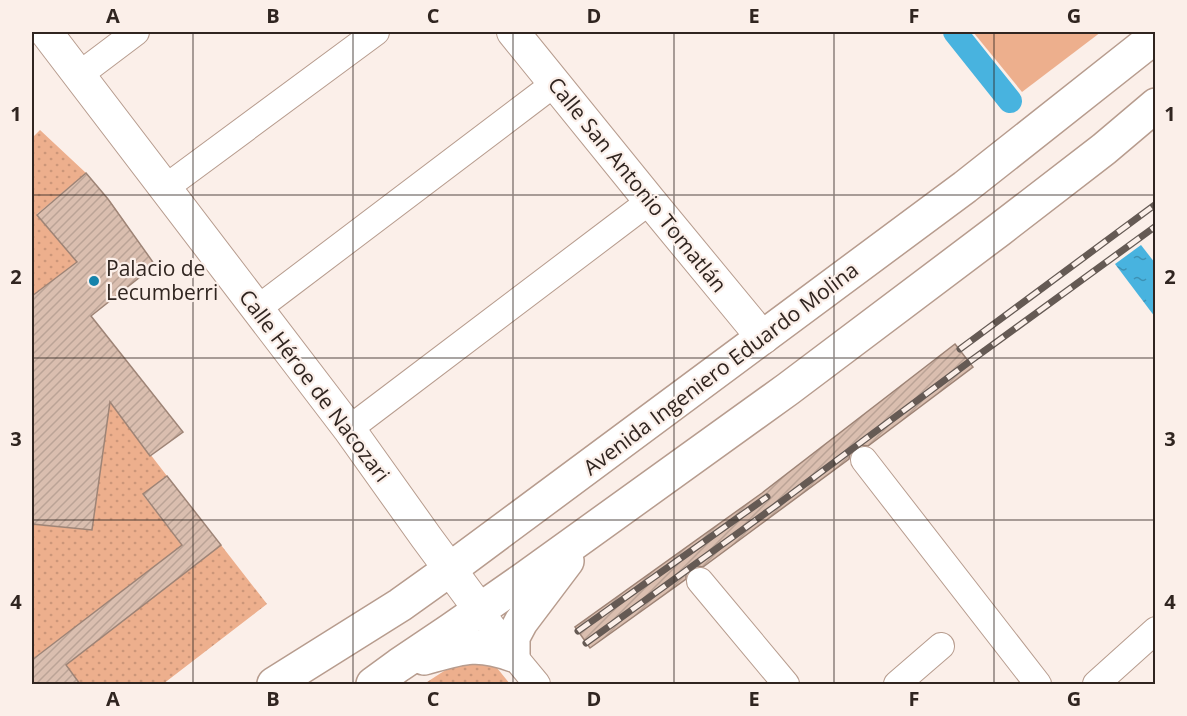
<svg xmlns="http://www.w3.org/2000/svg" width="1187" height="716" font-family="'Open Sans',sans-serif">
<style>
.grass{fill:#edaf8d}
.park{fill:url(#park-dots)}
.water{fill:url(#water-ripples)}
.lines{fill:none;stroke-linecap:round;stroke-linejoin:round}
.canal{stroke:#48b3df;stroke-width:24}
.building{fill:url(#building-hatch);stroke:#9e8476;stroke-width:1.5}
.minor-casing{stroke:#b79c8e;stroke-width:28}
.tertiary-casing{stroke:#b79c8e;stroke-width:34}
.primary-casing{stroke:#b79c8e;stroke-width:36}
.minor{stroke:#fff;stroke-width:26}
.tertiary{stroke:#fff;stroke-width:32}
.primary{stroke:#fff;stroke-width:33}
.rail-casing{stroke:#655a54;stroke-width:7}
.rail{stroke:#fbefe9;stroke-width:4.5;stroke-dasharray:14;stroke-linecap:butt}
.grid{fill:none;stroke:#302520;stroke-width:1.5;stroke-opacity:0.55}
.poi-dot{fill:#1583ab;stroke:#fbefe9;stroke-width:2}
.labels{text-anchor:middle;stroke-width:4.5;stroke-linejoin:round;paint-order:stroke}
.street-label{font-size:21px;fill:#302520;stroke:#fbefe9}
.poi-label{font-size:21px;fill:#302520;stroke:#fbefe9;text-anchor:start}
.neatline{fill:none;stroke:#302520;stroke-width:2}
.grid-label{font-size:20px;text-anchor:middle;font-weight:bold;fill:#302520}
</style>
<defs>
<pattern id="park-dots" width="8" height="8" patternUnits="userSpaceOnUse" patternTransform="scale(1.5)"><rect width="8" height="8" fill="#edaf8d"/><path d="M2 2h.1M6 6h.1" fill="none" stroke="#cc9679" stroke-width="1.8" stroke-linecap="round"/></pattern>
<pattern id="water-ripples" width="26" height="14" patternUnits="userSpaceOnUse" patternTransform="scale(1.5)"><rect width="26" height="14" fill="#48b3df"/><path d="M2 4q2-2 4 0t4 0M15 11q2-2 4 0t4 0" fill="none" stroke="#3c91b4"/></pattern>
<pattern id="building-hatch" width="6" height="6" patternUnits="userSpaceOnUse" patternTransform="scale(1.5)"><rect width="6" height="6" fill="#dabeaf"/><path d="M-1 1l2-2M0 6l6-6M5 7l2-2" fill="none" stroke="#bba396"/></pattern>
</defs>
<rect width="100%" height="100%" fill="#fbefe9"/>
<!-- grass -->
<path class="grass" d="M 973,32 L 1101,32 L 1022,92 Z"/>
<!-- park -->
<path class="park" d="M 40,130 L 86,173 L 37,214 L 60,242 L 110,201 L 127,225 L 32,296 L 32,134 L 34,136 Z
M 110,402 L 167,476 L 143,495 L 182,545 L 32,660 L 32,524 L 92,530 Z
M 221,545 L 267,604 L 163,684 L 80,684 L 66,665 Z
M 461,660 L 493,663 L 510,684 L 424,684 Z"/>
<!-- water -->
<path class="water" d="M 1141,245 L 1155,263 L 1155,317 L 1115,264 Z"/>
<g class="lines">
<!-- canal -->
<path class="canal" d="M 955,32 L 1010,101"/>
</g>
<!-- building -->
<path class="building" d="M 86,173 L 108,199 L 155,265 L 91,316 L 183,432 L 150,456 L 110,402 L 92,530 L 32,524 L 32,296 L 77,262 L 37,215 Z
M 955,344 L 973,367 L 868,446 L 861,445 L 855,448 L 850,454 L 849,459 L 703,567 L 697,566 L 691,569 L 686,575 L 686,579 L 590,648 L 575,627 L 762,493 Z
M 167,476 L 221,545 L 66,665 L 80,684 L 32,684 L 32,660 L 182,545 L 143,494 Z"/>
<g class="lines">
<!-- minor casing -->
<g class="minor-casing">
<path id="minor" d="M 79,75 L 136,32
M 165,188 L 376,32
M 257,309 L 554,84
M 349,429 L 650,201
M 864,460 L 1038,684
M 700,581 L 786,684
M 480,610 L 513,655 L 537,684
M 897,684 L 941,646
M 1096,684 L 1156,630"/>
</g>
<!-- tertiary casing -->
<g class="tertiary-casing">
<path id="tertiary" d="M 46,32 L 349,429 L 426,537 L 480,610
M 513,32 L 650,201 L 763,338"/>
</g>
<!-- primary casing -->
<g class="primary-casing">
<path id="primary" d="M 424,658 C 460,648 476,641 513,655 L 513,637 L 521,622 L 567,561
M 274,684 L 400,605 L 449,570 L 965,187 L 1156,36
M 373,684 L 399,665 L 451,630 L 524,579 L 788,389 L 999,230 L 1104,149 L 1156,105"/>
</g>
<!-- minor -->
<use href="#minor" class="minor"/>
<!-- tertiary -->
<use href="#tertiary" class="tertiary"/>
<!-- primary -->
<use href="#primary" class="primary"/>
<!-- rail casing -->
<g class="rail-casing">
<path id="rail" d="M 960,349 L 1156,204
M 578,631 L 767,497
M 586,643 L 774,507 L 969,362 L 1156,226"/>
</g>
<!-- rail -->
<use href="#rail" class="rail"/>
</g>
<!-- grid -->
<path class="grid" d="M 193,32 L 193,684M 353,32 L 353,684M 513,32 L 513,684M 674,32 L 674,684M 834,32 L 834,684M 994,32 L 994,684M 32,195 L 1156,195M 32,358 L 1156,358M 32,520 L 1156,520"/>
<!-- markers -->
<circle class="poi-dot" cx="94" cy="281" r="6"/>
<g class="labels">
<!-- street labels -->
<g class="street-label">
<text transform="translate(637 185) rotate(51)" y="7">Calle San Antonio Tomatlán</text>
<text transform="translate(721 369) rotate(-37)" y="7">Avenida Ingeniero Eduardo Molina</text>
<text transform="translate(314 386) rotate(53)" y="7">Calle Héroe de Nacozari</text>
</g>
<!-- poi labels -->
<g class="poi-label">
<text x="106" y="276">Palacio de<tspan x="106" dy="24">Lecumberri</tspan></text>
</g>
</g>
<!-- border -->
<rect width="1187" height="716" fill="none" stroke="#fbefe9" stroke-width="66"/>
<rect x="33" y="33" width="1121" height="650" class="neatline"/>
<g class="grid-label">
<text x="113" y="23">A</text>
<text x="273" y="23">B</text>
<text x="433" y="23">C</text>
<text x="594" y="23">D</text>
<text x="754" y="23">E</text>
<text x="914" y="23">F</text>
<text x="1074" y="23">G</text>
<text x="16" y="121">1</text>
<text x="1170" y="121">1</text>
<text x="16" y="284">2</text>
<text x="1170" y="284">2</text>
<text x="16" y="446">3</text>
<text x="1170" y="446">3</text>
<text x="16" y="609">4</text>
<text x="1170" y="609">4</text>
<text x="113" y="706">A</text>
<text x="273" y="706">B</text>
<text x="433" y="706">C</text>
<text x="594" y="706">D</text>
<text x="754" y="706">E</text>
<text x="914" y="706">F</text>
<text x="1074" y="706">G</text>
</g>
</svg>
